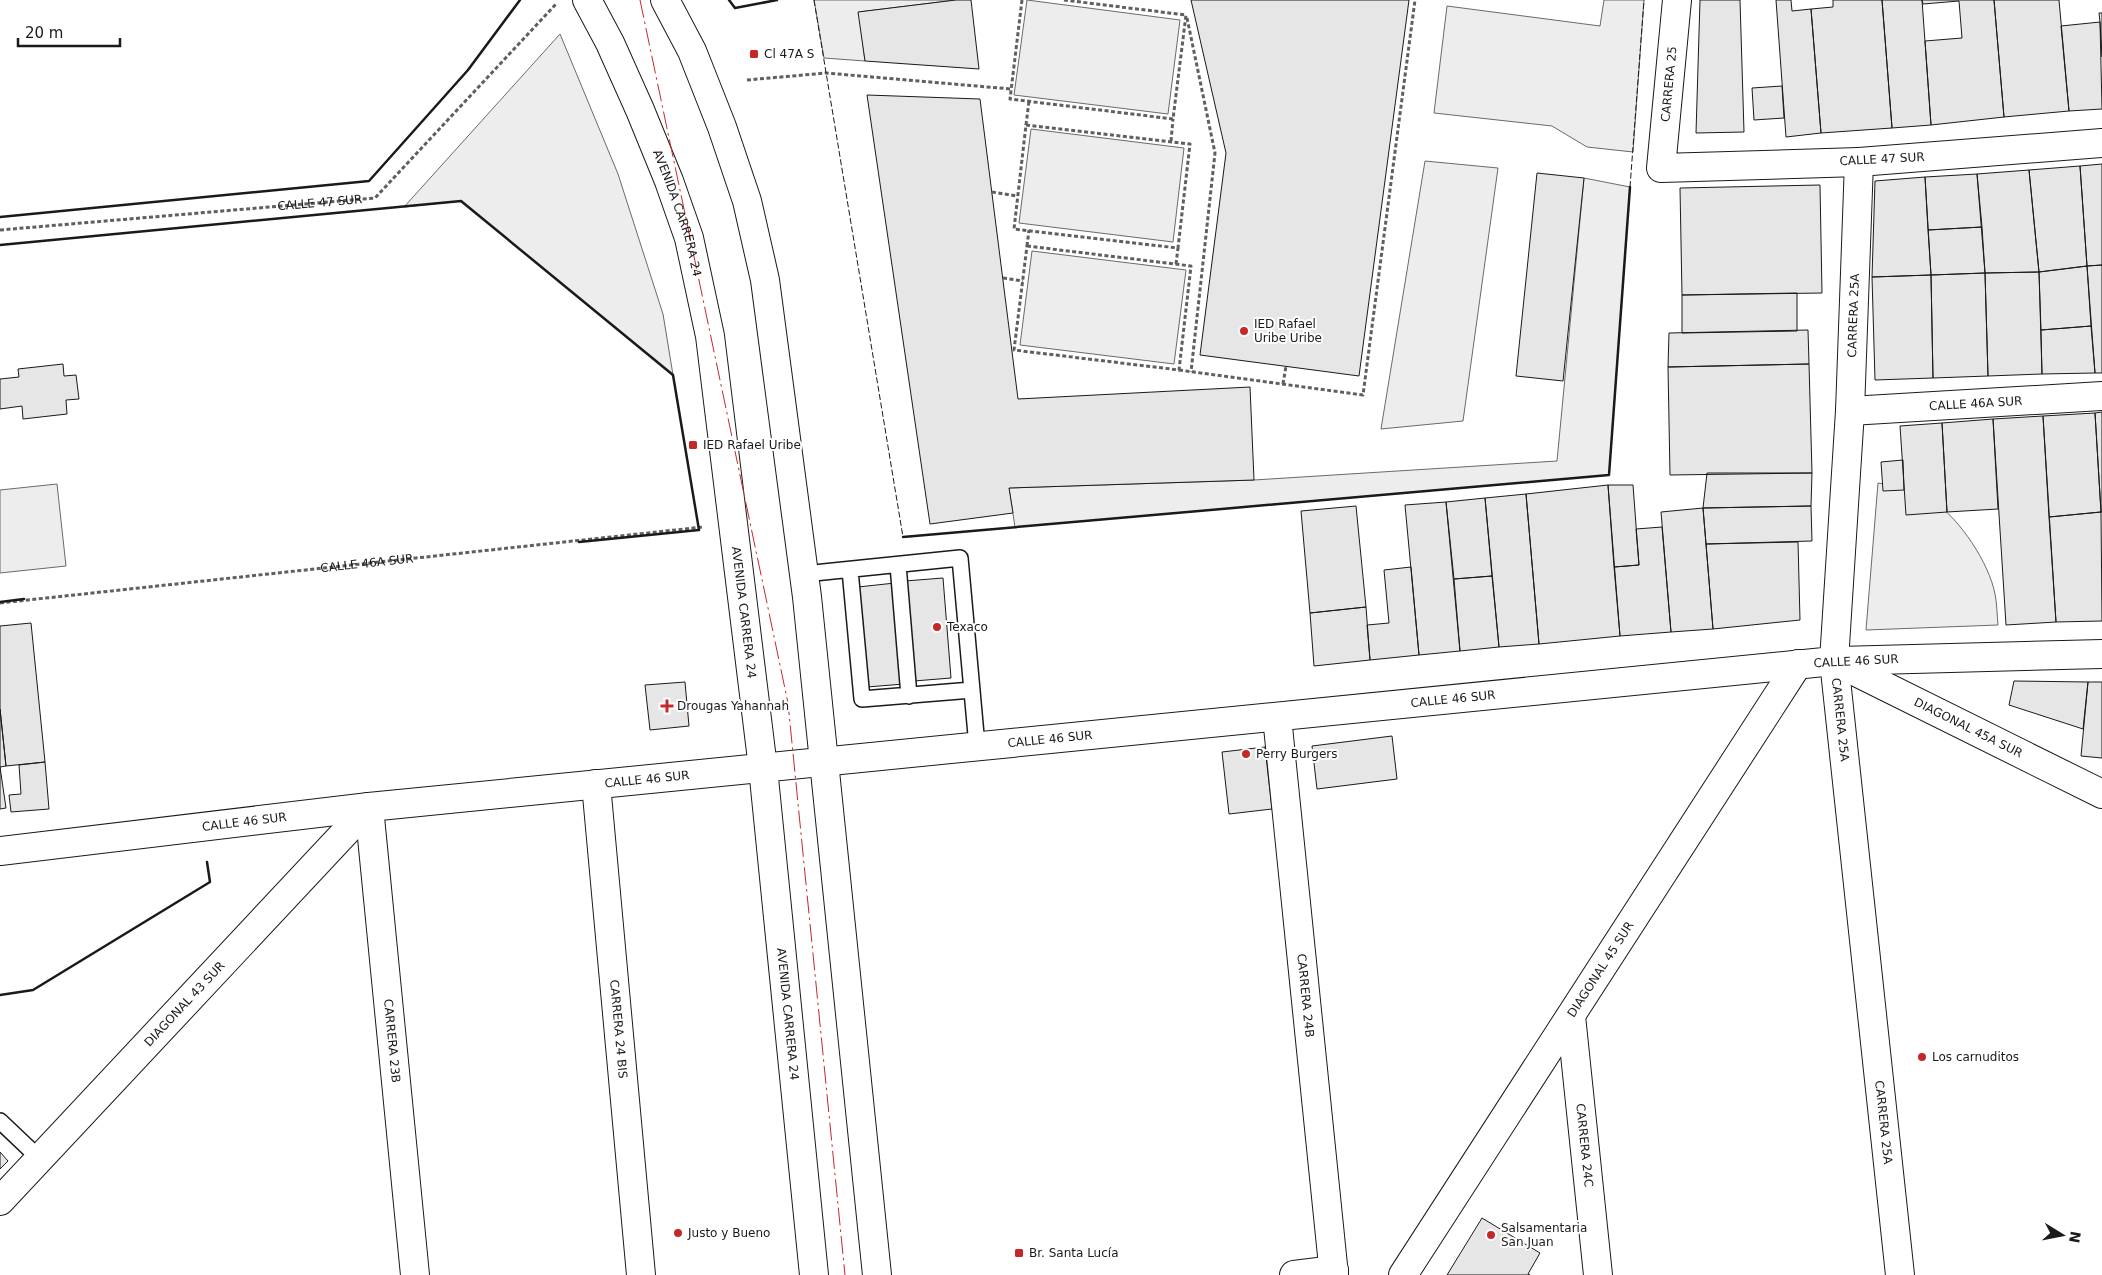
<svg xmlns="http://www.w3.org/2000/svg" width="2102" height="1275" font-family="'DejaVu Sans',sans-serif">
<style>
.green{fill:#ededed;stroke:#6a6a6a}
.building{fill:#e6e6e6;stroke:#1a1a1a}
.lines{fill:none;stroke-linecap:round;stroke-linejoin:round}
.service-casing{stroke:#1a1a1a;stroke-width:18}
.minor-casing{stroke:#1a1a1a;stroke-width:30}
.tertiary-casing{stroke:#1a1a1a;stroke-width:30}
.secondary-casing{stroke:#1a1a1a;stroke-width:30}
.path{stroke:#5f5f5f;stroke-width:3;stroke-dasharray:4 2.5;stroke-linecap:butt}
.service{stroke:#fff;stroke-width:15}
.minor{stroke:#fff;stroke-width:28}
.tertiary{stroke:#fff;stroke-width:28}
.secondary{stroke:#fff;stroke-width:28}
.fence{stroke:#1a1a1a;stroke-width:1;stroke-dasharray:6 2.5;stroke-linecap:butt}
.wall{stroke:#1a1a1a;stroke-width:2.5}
.power{stroke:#c62828;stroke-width:1;stroke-dasharray:18 4 2.5 4;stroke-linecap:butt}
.poi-dot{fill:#c62828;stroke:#fff;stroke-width:2}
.labels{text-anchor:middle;stroke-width:4;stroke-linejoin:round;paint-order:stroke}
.poi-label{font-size:12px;fill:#1a1a1a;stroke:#fff;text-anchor:start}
.street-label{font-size:12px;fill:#1a1a1a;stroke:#fff}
</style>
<rect width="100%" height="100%" fill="#fff"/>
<!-- green -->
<path class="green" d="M 814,0 L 956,0 L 859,12 L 865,61 L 824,58 Z
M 1027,0 L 1180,20 L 1168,114 L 1014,95 Z
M 1604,0 L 1644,0 L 1633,152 L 1587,147 L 1552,126 L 1434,113 L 1447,6 L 1600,26 Z
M 560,34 L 618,174 L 663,314 L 673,375 L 461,201 L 404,207 Z
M 1031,129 L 1184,148 L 1173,242 L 1019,223 Z
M 1425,161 L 1498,168 L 1463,421 L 1381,429 Z
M 1584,178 L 1630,187 L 1609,475 L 1015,527 L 1009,488 L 1254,480 L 1557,461 Z
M 1032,251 L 1186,270 L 1174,364 L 1020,345 Z
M 1878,483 C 1897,486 1916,490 1933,501 C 1960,519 1989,563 1995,594 C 1997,604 1997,615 1998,625 L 1866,630 Z
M 57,484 L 66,566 L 0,573 L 0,490 Z"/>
<!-- building -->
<path class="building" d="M 956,0 L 971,0 L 979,69 L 865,61 L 858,12 Z
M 1191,0 L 1409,0 L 1359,376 L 1200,355 L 1226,153 Z
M 1700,0 L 1740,0 L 1744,132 L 1696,133 Z
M 1776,0 L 1791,0 L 1792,11 L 1811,9 L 1821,133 L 1786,137 Z
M 1833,0 L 1882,0 L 1892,128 L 1821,133 L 1811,9 L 1833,7 Z
M 1882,0 L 1922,0 L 1931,125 L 1892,128 Z
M 1922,0 L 1994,0 L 2004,117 L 1931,125 L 1925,41 L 1962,38 L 1959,1 L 1923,4 Z
M 1994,0 L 2059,0 L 2069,111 L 2004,117 Z
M 2099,13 L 2102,13 L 2102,57 L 2100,22 Z
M 2100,22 L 2102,109 L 2069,111 L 2061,26 Z
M 1782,86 L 1784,118 L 1754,120 L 1752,88 Z
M 867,95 L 980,99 L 1018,399 L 1250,387 L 1254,480 L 1009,488 L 1013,513 L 930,524 Z
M 2102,164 L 2102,265 L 2087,266 L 2080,166 Z
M 2080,166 L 2087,266 L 2039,272 L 2029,170 Z
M 2029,170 L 2039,272 L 1985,273 L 1977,174 Z
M 1537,173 L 1584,178 L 1563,381 L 1516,376 Z
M 1977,174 L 1982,227 L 1928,230 L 1925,177 Z
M 1925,177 L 1931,275 L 1872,277 L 1875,181 Z
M 1820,185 L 1822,293 L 1682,295 L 1680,188 Z
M 1982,227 L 1985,273 L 1931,275 L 1928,230 Z
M 2102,265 L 2102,373 L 2095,373 L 2087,266 Z
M 2087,266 L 2091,326 L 2041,330 L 2039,272 Z
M 2039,272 L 2042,374 L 1988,376 L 1985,273 Z
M 1985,273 L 1988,376 L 1933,378 L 1931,275 Z
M 1931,275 L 1933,378 L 1875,380 L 1872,277 Z
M 1797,293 L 1797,331 L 1682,333 L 1682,295 Z
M 2091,326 L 2095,373 L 2042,374 L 2041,330 Z
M 1808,330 L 1809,364 L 1668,367 L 1669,333 Z
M 63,364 L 64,376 L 76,375 L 79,399 L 66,400 L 67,414 L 23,419 L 22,406 L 0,409 L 0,379 L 19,377 L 18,369 Z
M 1809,364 L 1812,473 L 1670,475 L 1668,367 Z
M 2102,412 L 2102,512 L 2101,512 L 2095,413 Z
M 2095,413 L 2101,512 L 2049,517 L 2043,416 Z
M 2043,416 L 2056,622 L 2006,625 L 1993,419 Z
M 1993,419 L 1998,509 L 1947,512 L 1942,423 Z
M 1942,423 L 1947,512 L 1906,515 L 1900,426 Z
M 1903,460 L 1904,490 L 1883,491 L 1881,462 Z
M 1707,473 L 1812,473 L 1811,506 L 1703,508 Z
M 1608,485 L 1620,636 L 1539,644 L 1526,494 Z
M 1608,485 L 1633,485 L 1639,565 L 1614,567 Z
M 1526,494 L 1539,644 L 1499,647 L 1485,498 Z
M 1485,498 L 1492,576 L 1454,579 L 1446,502 Z
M 1446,502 L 1460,651 L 1419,655 L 1405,505 Z
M 1356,506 L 1366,607 L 1310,613 L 1301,511 Z
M 1811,506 L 1812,541 L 1706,544 L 1703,508 Z
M 1703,508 L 1713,629 L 1671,632 L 1661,512 Z
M 2101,512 L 2102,621 L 2056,622 L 2049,517 Z
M 1662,527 L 1671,632 L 1620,636 L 1614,567 L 1639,565 L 1636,529 Z
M 1798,542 L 1800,620 L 1713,629 L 1706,544 Z
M 1411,567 L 1419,655 L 1370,660 L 1367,625 L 1389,623 L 1384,570 Z
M 1492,576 L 1499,647 L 1460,651 L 1454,579 Z
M 943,578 L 951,678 L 914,681 L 905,581 Z
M 895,583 L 904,684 L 867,687 L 858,587 Z
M 1366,607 L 1370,660 L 1314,666 L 1310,613 Z
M 31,623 L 45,762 L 6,766 L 0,709 L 0,626 Z
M 2014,681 L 2088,682 L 2083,729 L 2009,705 Z
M 685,682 L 689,726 L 650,730 L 645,685 Z
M 2088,682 L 2102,682 L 2102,758 L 2081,756 Z
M 0,709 L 6,766 L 0,767 Z
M 1392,736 L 1397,779 L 1317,789 L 1312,746 Z
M 1265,747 L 1272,809 L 1229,814 L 1222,752 Z
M 45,762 L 49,809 L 11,812 L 9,795 L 21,794 L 19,765 Z
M 0,767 L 6,808 L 0,809 Z
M 0,1152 L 8,1161 L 0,1169 Z
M 1482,1218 L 1540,1253 L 1528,1274 L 1530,1275 L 1447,1275 Z"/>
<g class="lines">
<!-- service casing -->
<g class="service-casing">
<path id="service" d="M 898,565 L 909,696
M 850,570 L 862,699 L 972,690
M 804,574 L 960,558 L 977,746
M 0,1121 L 40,1159"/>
</g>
<!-- minor casing -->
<g class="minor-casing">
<g id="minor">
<path d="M 1859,162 L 2102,143"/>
<path id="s3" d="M 1850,411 L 2102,396"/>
<path id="s4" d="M 1834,661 L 1900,1275"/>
<path id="s5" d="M 1834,661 L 2102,794"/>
<path d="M 1839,661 L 2102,654"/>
<path id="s6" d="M 1277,717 L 1334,1275"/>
<path id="s7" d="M 596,784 L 641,1275"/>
<path id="s8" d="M 369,807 L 415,1275"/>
<path id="s9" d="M 1571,1016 L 1598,1275"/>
<path id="s10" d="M 0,1201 L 369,807"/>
<path d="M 1294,1275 L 1334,1270"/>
<path id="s11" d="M 1403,1275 L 1798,664"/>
</g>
</g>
<!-- tertiary casing -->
<g class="tertiary-casing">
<g id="tertiary">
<path id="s12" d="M 0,851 L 369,807 L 1834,661 L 1850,411 L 1859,162 L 1661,168 L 1677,0"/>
</g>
</g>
<!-- secondary casing -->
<g class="secondary-casing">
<g id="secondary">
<path id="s13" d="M 587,0 L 610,43 L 640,110 L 669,181 L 689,238 L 710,336 L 763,768 L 814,1275"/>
<path d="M 665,0 L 692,51 L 722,127 L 747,201 L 765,280 L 807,597 L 877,1275"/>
</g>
</g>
<!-- path -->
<g class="path">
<path d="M 1022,0 L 1010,99 L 1173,119 L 1186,15"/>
<path d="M 1064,0 L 1186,15"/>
<path d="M 1187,18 L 1215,153 L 1191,372"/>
<path d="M 747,80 L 826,73 L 1011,89"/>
<path d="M 1026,125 L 1190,144 L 1178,248 L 1014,229 Z"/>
<path d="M 1026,125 L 1029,101"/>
<path d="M 1171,141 L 1173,119"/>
<path d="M 992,192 L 1017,196"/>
<path id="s1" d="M 0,230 L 375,198 L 556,4"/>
<path d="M 1027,246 L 1191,266 L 1179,370 L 1014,350 Z"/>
<path d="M 1027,246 L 1029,230"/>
<path d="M 1176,264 L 1178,248"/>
<path d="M 1003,278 L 1023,281"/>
<path d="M 1179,370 L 1363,395 L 1415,0"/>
<path d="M 1283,384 L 1286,366"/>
<path id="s2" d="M 0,603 L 703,527"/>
</g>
<!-- service -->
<use href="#service" class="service"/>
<!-- minor -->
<use href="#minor" class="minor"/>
<!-- tertiary -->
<use href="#tertiary" class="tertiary"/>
<!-- secondary -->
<use href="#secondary" class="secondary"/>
<!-- fence -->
<path class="fence" d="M 814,0 L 903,537
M 1630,187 L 1644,0"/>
<!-- wall -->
<path class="wall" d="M 729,0 L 735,8 L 777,0
M 0,217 L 369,181 L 468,70 L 520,0
M 0,245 L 461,201 L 673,375 L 699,530 L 579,542
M 903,537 L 1609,475 L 1630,187
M 0,602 L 24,599
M 0,995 L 33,990 L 210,882 L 207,862"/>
<!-- power -->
<path class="power" d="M 640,0 L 788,703 L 845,1275"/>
</g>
<!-- markers -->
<g class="poi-dot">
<rect x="749" y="49" width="10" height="10" rx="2.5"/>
<circle cx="1244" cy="331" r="5"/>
<rect x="688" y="440" width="10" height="10" rx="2.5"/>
<circle cx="937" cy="627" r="5"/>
<path d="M664.5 698.5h5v5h5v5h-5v5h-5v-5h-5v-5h5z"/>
<circle cx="1246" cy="754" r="5"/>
<circle cx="1922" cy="1057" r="5"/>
<circle cx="678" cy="1233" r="5"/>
<circle cx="1491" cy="1235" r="5"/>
<rect x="1014" y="1248" width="10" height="10" rx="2.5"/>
</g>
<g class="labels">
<!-- poi labels -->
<g class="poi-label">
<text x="764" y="58">Cl 47A S</text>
<text x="1254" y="328">IED Rafael<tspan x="1254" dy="14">Uribe Uribe</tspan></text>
<text x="703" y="449">IED Rafael Uribe</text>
<text x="947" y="631">Texaco</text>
<text x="677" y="710">Drougas Yahannah</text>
<text x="1256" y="758">Perry Burgers</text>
<text x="1932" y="1061">Los carnuditos</text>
<text x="1501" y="1232">Salsamentaria<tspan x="1501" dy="14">San Juan</tspan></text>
<text x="688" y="1237">Justo y Bueno</text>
<text x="1029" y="1257">Br. Santa Lucía</text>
</g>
<!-- street labels -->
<g class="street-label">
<text dy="4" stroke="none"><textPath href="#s12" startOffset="2626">CARRERA 25</textPath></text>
<text transform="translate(1882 159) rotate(-3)" y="4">CALLE 47 SUR</text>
<text dy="4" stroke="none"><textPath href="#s1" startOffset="321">CALLE 47 SUR</textPath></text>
<text dy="4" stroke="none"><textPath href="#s13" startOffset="232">AVENIDA CARRERA 24</textPath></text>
<text dy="4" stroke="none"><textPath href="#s12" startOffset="2190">CARRERA 25A</textPath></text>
<text dy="4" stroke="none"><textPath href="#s3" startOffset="126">CALLE 46A SUR</textPath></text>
<text dy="4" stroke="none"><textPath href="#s2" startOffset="369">CALLE 46A SUR</textPath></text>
<text dy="4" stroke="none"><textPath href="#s13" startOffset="638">AVENIDA CARRERA 24</textPath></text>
<text transform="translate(1856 661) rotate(-3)" y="4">CALLE 46 SUR</text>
<text dy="4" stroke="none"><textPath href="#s12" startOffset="1461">CALLE 46 SUR</textPath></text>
<text dy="4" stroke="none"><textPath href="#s4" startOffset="59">CARRERA 25A</textPath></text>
<text dy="4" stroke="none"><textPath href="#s5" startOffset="150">DIAGONAL 45A SUR</textPath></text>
<text dy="4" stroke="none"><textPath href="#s12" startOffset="1056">CALLE 46 SUR</textPath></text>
<text dy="4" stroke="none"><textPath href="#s12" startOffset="651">CALLE 46 SUR</textPath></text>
<text dy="4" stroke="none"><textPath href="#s12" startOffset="246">CALLE 46 SUR</textPath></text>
<text dy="4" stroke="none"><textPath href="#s11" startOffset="364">DIAGONAL 45 SUR</textPath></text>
<text dy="4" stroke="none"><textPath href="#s6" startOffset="280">CARRERA 24B</textPath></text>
<text dy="4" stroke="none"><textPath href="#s10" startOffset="270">DIAGONAL 43 SUR</textPath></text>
<text dy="4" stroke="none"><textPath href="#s13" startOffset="1042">AVENIDA CARRERA 24</textPath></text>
<text dy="4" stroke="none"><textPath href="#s7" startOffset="246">CARRERA 24 BIS</textPath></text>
<text dy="4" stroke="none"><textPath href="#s8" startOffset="235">CARRERA 23B</textPath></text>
<text dy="4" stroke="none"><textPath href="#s4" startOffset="464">CARRERA 25A</textPath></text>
<text dy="4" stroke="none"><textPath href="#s9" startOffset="130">CARRERA 24C</textPath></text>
</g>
</g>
<!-- north arrow -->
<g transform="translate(2062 1235) rotate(100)" stroke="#ffffff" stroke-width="4" paint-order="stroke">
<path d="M0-4L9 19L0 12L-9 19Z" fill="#1a1a1a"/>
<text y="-8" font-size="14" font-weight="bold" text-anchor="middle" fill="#1a1a1a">N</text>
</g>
<!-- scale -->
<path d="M18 38v8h102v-8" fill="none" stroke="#1a1a1a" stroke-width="2.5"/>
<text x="25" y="38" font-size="15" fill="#1a1a1a" stroke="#ffffff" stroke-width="4" paint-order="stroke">20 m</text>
</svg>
